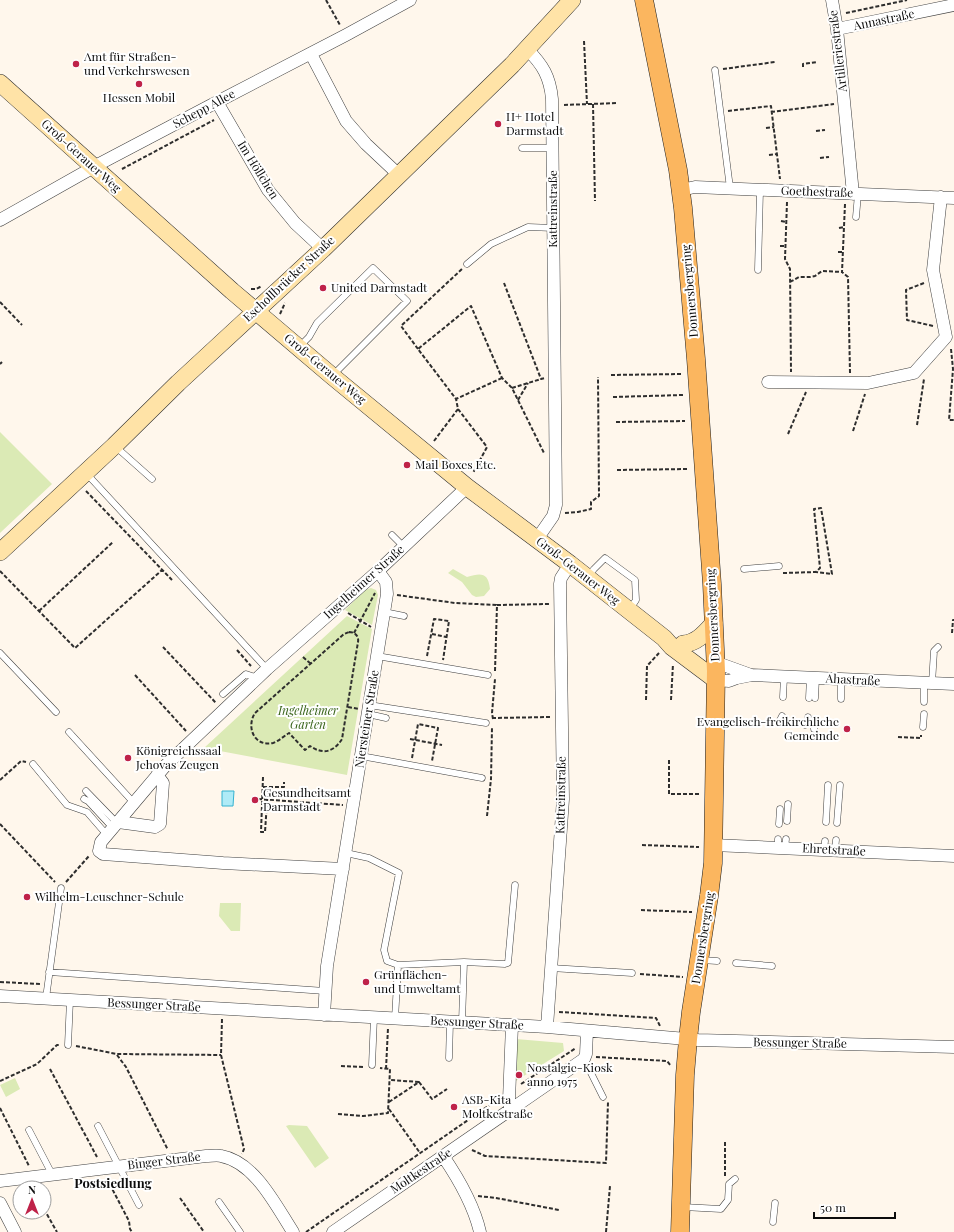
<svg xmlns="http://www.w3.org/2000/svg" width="954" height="1232" font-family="'Playfair Display',serif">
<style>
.green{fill:#dbeab5}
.water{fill:#afebf7;stroke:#35b2d0}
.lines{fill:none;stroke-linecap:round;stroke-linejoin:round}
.lane-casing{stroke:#3f3f3f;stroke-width:7}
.street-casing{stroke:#3f3f3f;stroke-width:13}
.secondary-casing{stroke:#2e2e2e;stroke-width:18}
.primary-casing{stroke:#1d1d1d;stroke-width:19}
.path{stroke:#2e2e2e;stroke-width:2;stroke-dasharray:4 2;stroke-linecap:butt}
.lane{stroke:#fff;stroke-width:6}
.street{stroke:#fff;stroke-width:12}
.secondary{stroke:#ffe3a7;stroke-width:17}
.primary{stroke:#fbb65f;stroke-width:18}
.poi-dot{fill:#bf2249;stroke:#fff;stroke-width:1.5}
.labels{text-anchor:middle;stroke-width:4;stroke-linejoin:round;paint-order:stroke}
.street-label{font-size:12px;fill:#0c0c0c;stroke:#fff}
.poi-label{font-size:12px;fill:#0c0c0c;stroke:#fff;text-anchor:start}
.park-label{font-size:12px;font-style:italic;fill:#3a651c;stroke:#fff}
.neighbourhood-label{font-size:13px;font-weight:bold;fill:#0c0c0c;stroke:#fff}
</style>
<rect width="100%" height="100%" fill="#fff7ec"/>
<!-- green -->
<path class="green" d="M 0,432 L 52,484 L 0,533 Z
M 453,569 L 467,577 C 481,573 488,572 490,589 L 484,596 L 476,597 L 472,595 L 462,582 L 448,573 Z
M 371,588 L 376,590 L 378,595 L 372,625 L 345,610 L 365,590 Z
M 347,616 L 372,629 L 347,775 L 204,748 Z
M 220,903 L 241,903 L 240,931 L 231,931 L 219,916 Z
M 516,1039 L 563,1043 L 564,1051 L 514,1082 Z
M 15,1078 L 20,1089 L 6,1097 L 0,1085 Z
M 289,1125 L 307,1126 L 329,1158 L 315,1168 L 286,1126 Z"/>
<!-- water -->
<path class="water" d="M 222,791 L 234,791 L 233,806 L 222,806 Z"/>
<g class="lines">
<!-- lane casing -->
<g class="lane-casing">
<path id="lane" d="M 715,70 L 730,188
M 522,148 L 553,148
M 856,217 L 858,194
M 467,264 L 491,244 L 528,227 L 554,228
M 758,270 L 760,190
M 299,347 L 309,337 L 317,323 L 373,268 L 407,301 L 333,375
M 116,447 L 152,479
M 86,473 L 267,669
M 392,535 L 404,547
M 744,569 L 779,566
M 587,577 L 594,569 L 605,558 L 635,580 L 636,600 L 630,609
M 384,612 L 404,616
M 0,653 L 56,712
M 377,656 L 488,675
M 932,683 L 934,651 L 938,647
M 223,694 L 246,674 L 258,678
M 783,697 L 784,677
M 809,698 L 810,678
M 815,698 L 816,678
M 841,699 L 841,679
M 924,702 L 924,683
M 369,705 L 486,723
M 368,714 L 386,718
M 779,722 L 782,716
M 805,725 L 808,717
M 923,727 L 924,714
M 814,729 L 814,719
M 69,732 L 134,803
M 361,756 L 482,778
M 33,764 L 67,805 L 87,812 L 107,835
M 86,791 L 117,823
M 84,799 L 88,801 L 113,828
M 787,821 L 788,804
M 826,822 L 828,785
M 837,823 L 840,785
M 779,824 L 780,809
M 778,848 L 778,839
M 785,848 L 786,839
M 824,850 L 825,841
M 835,850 L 836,840
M 346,853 L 369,858 L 399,873 L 384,950 L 387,961 L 398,965 L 464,962 L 505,964 L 508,963 L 515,885
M 701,960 L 717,961
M 736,963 L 772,966
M 551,968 L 632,973
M 49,972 L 325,991
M 46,998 L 61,888
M 395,1019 L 398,965
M 462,1022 L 464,962
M 68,1045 L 70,1000
M 449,1058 L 450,1022
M 584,1059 L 603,1097
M 372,1065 L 374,1017
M 98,1126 L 139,1205
M 29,1130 L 53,1176
M 219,1202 L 240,1232
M 683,1207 L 721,1209 L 728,1200 L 729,1184 L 735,1179
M 773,1222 L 775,1203"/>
</g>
<!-- street casing -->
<g class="street-casing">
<path id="street" d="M 832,0 L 837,29 L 853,194
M 837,29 L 954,5
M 527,49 C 543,65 550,77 552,99 L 556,505 L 553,516 L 537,539
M 311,54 L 346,121 L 366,144 L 399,175
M 217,102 L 268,190 L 295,223 L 323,249
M 681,190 L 695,187 L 954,198
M 0,220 L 101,163 L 217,102 L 346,35 L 410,0
M 768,382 L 868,383 L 914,373 L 946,337 L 933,270 L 941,197
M 715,662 L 751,675
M 716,680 L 729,681 L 737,678 L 752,675 L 954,684
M 118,822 L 155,827 L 160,824 L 163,783 L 157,775
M 713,845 L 954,856
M 343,869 L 223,863 L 103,854 L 99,851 L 101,842 L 166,765 L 267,669 L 378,571 L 467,487
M 0,996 L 547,1027 L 698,1040 L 954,1047
M 324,1015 L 327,966 L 387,594 L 386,582 L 378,571
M 547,1027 L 563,799 L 560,584 L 561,578 L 570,564
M 510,1109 L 509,1100 L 512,1025
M 443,1156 C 458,1178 474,1206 480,1232
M 0,1181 L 206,1156 C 211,1156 217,1155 221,1156 C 255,1162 276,1206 293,1232
M 0,1203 L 15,1232
M 333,1232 L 584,1059 L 586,1054 L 587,1031"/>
</g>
<!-- secondary casing -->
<g class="secondary-casing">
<path id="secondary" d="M 0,83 L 232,291 L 332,376 L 467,487 L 570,564 L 664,638 L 672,647 L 716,680
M 0,552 L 114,446 L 178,383 L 323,249 L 512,65 L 572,0
M 683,644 C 697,643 705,633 714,623"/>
</g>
<!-- primary casing -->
<g class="primary-casing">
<path id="primary" d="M 644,0 L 678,170 L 683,208 L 696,359 L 712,584 L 716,671 L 713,863 L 709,896 L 691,1012 L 688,1039 L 685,1075 L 680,1232"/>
</g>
<!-- path -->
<path class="path" d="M 326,0 L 340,25
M 846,13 L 907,0
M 584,41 L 587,104
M 803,67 L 803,64 L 817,62
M 723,69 L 775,62
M 593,104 L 595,201
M 564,105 L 617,103
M 728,111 L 771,106 L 780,179
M 771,112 L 834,104
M 766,128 L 774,127
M 816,131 L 825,130
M 769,155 L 777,154
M 820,158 L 829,157
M 122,169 L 214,120
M 787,202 L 785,259 L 790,269 L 791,372
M 845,204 L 842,272 L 848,277 L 850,373
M 781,221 L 786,222
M 839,228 L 844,227
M 780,246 L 785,246
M 838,252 L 843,252
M 790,282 L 799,277 L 810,277 L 815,276 L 822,271 L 842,272
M 504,283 L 541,379 L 545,378
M 924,283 L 906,290 L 907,320 L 933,326
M 251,289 L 256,289 L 262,286
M 0,302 L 22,325
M 280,314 L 285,303
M 418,349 L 401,326 L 462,269
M 951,349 L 953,369 L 949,420 L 954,420
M 0,364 L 2,362
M 611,375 L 682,374
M 502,378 L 456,399 L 418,349 L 471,306 L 502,378 L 512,388 L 544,453
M 512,388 L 541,379
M 613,397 L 683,395
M 518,400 L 528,383
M 458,409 L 487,447 L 473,473
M 616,422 L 685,421
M 917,425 L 924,379
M 853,431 L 865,394
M 788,434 L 806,392
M 434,441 L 458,409 L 456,399
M 617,470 L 688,469
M 86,491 L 172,580
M 565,513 L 578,512 L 591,509 L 591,502 L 599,496 L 598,377
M 0,571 L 75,648 L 162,570
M 783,573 L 816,572 L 820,568 L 814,509 L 821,508 L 832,574 L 816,572
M 397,595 L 455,603 L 497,605
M 39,611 L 113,542
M 348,613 L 371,627
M 349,632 C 355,632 359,636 358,642 L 342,739 C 334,752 323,755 310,746 L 305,750 L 289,733 C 284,736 279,741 273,743 C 254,747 246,727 255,713 L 344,634 Z
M 354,633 L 375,593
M 952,633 L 953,620 L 954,620
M 432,634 L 446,637
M 163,647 L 216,703
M 237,650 L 251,666
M 427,656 L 434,619 L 449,621 L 443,660
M 303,657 L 311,664
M 495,671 L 497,605 L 549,604
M 135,675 L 186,731
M 646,700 L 647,666 L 659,653
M 671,700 L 673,664
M 348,707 L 359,709
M 492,718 L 551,717
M 493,719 L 492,713 L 495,679
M 898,737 L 921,738 L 921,735
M 410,739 L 442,745
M 412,758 L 418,724 L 438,728 L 432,761
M 669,760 L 669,794 L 700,794
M 263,777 L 261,832 L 265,832 L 268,787
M 0,780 L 21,761 L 26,762
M 263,787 L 284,787 L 284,782
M 258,799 L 343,805
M 487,816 L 491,779 L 492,727
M 0,824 L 55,882
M 642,845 L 699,847
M 66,882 L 89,856
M 641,910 L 692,912
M 640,974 L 683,977
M 0,982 L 40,984
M 559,1012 L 656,1018 L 660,1026
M 222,1019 L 221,1055 L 244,1149 L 242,1154
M 76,1046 L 117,1054 L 221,1055
M 117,1055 L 126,1067 L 168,1150
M 596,1057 L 667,1061 L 671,1066
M 341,1066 L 365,1067
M 50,1069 L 97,1157
M 386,1069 L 388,1028
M 0,1081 L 37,1064 L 57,1045 L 60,1045
M 419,1082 L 432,1099 L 447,1089
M 521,1084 L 576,1048
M 389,1102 L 419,1082 L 390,1080
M 0,1108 L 29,1166
M 389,1109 L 420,1153
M 338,1114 L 363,1116 L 388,1113 L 390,1069 L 380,1068
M 472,1150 L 485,1156 L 606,1163 L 608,1102
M 725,1176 L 725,1141
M 107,1179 L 129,1221 L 130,1229 L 132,1232
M 478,1196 L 496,1198 L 559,1210
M 180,1198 L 204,1232
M 44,1209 L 57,1232
M 306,1232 L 497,1100
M 606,1232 L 610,1186"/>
<!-- lane -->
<use href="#lane" class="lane"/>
<!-- street -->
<use href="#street" class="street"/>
<!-- secondary -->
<use href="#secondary" class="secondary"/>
<!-- primary -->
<use href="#primary" class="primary"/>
</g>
<!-- markers -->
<g class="poi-dot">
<circle cx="76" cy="64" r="4"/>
<circle cx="139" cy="84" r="4"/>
<circle cx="498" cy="124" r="4"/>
<circle cx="323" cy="288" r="4"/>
<circle cx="407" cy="465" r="4"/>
<circle cx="847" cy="729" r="4"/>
<circle cx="128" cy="758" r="4"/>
<circle cx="255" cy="800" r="4"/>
<circle cx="27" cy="897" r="4"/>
<circle cx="366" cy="982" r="4"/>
<circle cx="519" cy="1075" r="4"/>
<circle cx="454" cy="1107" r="4"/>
</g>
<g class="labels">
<!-- street labels -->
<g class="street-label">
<text transform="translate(884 20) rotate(-12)" y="4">Annastraße</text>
<text transform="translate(838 51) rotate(-97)" y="4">Artilleriestraße</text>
<text transform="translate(204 109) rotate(-28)" y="4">Schepp Allee</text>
<text transform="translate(81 156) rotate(42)" y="4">Groß-Gerauer Weg</text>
<text transform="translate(258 170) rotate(58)" y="4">Im Höllchen</text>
<text transform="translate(817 192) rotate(2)" y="4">Goethestraße</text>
<text transform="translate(553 209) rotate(-90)" y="4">Kattreinstraße</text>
<text transform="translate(289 279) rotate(-43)" y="4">Eschollbrücker Straße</text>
<text transform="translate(690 291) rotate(-95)" y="4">Donnersbergring</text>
<text transform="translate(325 369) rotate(40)" y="4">Groß-Gerauer Weg</text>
<text transform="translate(578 571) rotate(38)" y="4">Groß-Gerauer Weg</text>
<text transform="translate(364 582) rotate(-42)" y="4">Ingelheimer Straße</text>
<text transform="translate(713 615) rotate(-93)" y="4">Donnersbergring</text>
<text transform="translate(853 680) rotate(3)" y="4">Ahastraße</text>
<text transform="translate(367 719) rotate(-81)" y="4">Niersteiner Straße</text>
<text transform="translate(561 795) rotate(-89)" y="4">Kattreinstraße</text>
<text transform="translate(834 850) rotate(3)" y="4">Ehretstraße</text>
<text transform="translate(703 938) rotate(-81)" y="4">Donnersbergring</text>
<text transform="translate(154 1005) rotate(3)" y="4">Bessunger Straße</text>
<text transform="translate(477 1023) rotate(3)" y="4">Bessunger Straße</text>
<text transform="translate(800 1043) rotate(1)" y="4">Bessunger Straße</text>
<text transform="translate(164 1161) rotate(-7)" y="4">Binger Straße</text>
<text transform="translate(421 1171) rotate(-34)" y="4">Moltkestraße</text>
</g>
<!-- poi labels -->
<g class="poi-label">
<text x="84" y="61">Amt für Straßen-<tspan x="84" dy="14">und Verkehrswesen</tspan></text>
<text x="139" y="102" text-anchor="middle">Hessen Mobil</text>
<text x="506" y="121">H+ Hotel<tspan x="506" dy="14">Darmstadt</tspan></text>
<text x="331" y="292">United Darmstadt</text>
<text x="415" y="469">Mail Boxes Etc.</text>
<text x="839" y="726" text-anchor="end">Evangelisch-freikirchliche<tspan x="839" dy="14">Gemeinde</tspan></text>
<text x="136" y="755">Königreichssaal<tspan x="136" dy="14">Jehovas Zeugen</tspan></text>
<text x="263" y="797">Gesundheitsamt<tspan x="263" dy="14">Darmstadt</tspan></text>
<text x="35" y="901">Wilhelm-Leuschner-Schule</text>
<text x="374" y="979">Grünflächen-<tspan x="374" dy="14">und Umweltamt</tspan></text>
<text x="527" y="1072">Nostalgie-Kiosk<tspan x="527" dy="14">anno 1975</tspan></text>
<text x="462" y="1104">ASB-Kita<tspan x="462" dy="14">Moltkestraße</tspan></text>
</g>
<!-- park labels -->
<g class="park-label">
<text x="308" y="715">Ingelheimer<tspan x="308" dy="14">Garten</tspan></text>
</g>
<!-- neighbourhood labels -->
<g class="neighbourhood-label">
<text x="113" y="1188">Postsiedlung</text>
</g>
</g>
<!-- north arrow -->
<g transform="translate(32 1200)"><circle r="19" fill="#ffffff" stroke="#9e9e9e"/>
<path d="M0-3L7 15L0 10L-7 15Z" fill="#bf2249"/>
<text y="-6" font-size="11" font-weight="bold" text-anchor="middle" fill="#0c0c0c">N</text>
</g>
<!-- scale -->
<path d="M814 1212v6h81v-6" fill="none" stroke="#0c0c0c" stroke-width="2"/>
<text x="820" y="1212" font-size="12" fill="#0c0c0c" stroke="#ffffff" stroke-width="3" paint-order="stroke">50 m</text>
</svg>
